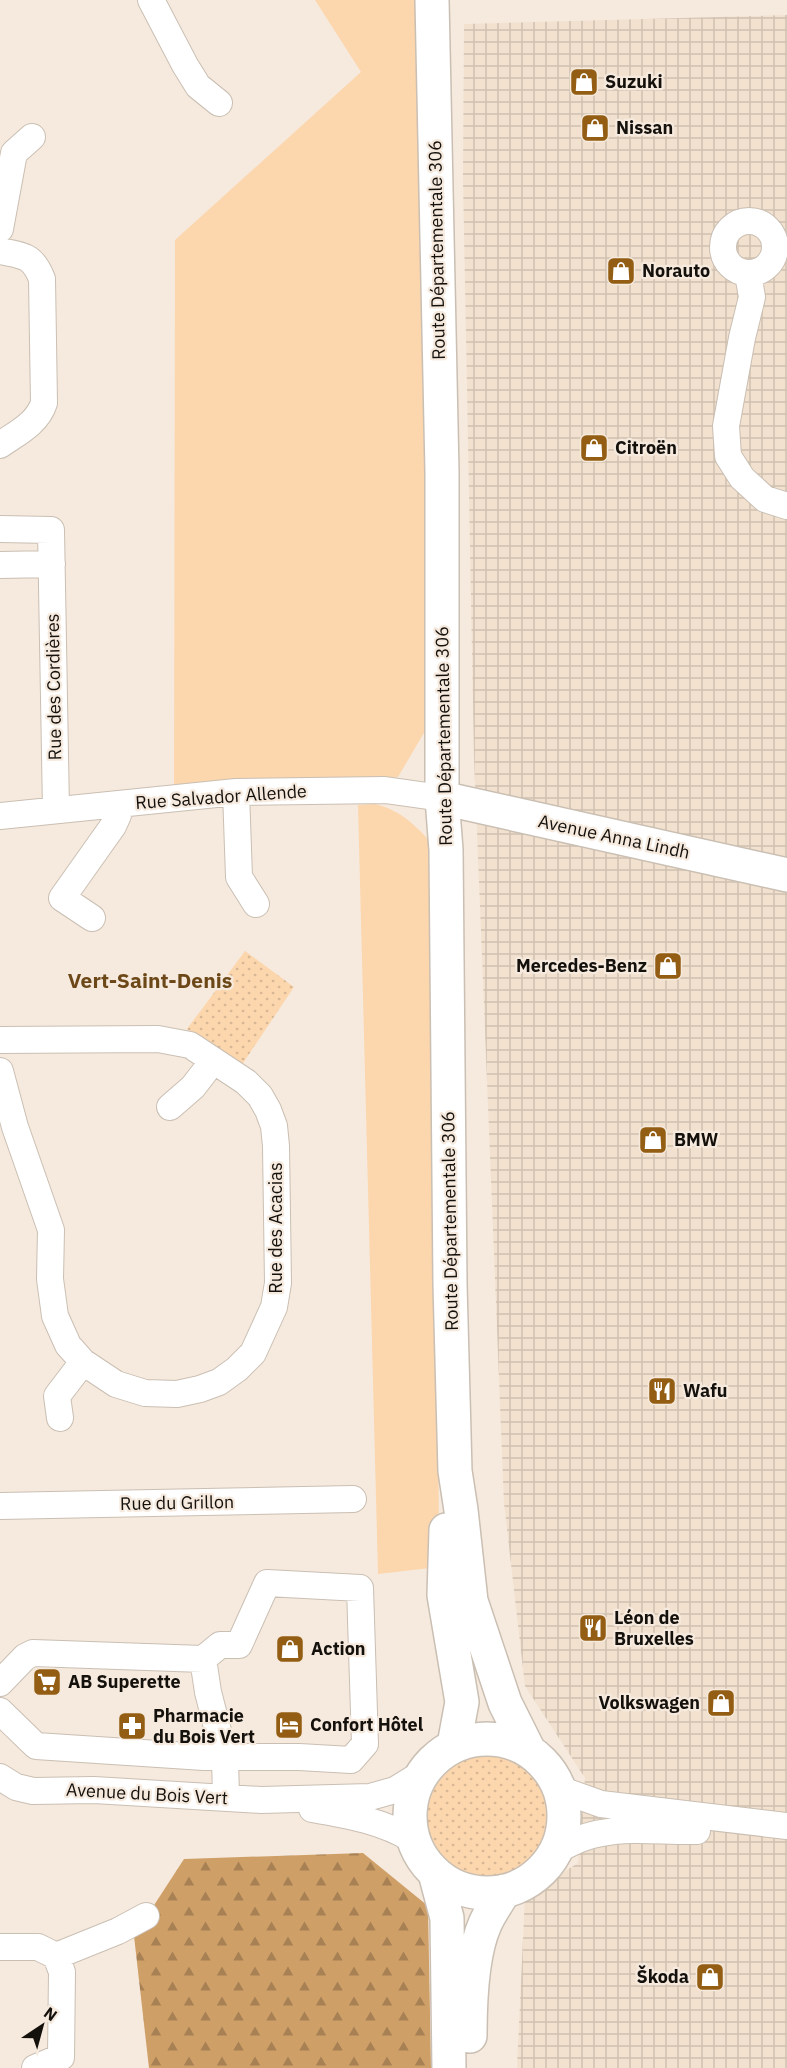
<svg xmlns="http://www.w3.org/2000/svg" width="787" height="2068" font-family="'IBM Plex Sans',sans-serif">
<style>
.industrial{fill:url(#industrial-grid)}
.grass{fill:url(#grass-dots)}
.forest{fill:url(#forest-firs)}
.park{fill:#fcd6ad}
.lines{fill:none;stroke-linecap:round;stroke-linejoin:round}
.minor-casing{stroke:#cabfb3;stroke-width:28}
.major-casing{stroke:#cabfb3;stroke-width:36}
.minor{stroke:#fff;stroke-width:26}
.major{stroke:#fff;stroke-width:33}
.labels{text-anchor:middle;stroke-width:4.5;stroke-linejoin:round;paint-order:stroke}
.poi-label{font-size:18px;font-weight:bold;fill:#14100c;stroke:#f6eade;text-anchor:start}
.street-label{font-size:18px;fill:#14100c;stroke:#f6eade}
.quarter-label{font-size:21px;font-weight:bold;fill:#6c4717;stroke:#f6eade}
</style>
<defs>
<pattern id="industrial-grid" width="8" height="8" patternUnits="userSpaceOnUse" patternTransform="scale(1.5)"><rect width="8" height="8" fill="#f2e1ce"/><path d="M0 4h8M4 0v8" fill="none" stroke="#cfc0b0"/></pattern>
<pattern id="grass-dots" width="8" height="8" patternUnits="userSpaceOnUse" patternTransform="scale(1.5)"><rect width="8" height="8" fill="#fcd6ad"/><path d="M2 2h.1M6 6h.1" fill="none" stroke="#d7b794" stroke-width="1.8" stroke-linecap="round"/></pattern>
<pattern id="forest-firs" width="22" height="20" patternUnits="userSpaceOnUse" patternTransform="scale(1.5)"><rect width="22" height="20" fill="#cf9f68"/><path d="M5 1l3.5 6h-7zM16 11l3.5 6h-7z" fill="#a78054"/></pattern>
</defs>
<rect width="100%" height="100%" fill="#f6eade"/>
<!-- industrial -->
<path class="industrial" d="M 787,15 L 787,2068 L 517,2068 L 525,1896 L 578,1863 L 585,1778 L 525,1686 L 504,1503 L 474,757 L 463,178 L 464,24 Z"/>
<!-- grass -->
<path class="grass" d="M 245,951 L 294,987 L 239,1069 L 187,1029 Z
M425 1813a64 64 0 1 1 128 0a64 64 0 1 1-128 0Z"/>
<!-- forest -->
<path class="forest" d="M 363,1853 L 428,1906 L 431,2068 L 149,2068 L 134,1936 L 184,1859 Z"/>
<!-- park -->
<path class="park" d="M 315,0 L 423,0 L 428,726 L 398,777 L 174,791 L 175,240 L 361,72 Z
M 375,804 C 399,810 412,822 429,840 L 437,1189 L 439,1567 L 378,1574 L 358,805 Z"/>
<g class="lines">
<!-- minor casing -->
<g class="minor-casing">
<path id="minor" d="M 151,0 L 185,65 L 198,86 L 219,103
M723 247a26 26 0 1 1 52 0a26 26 0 1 1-52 0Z
M 0,229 L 14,153 L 32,137
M 0,251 C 23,256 32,254 42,279 L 44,403 C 37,424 17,433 0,445
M 748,274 L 752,297 L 742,338 L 726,426 L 728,456 L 742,478 L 765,499 L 787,506
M 0,529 L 51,530 L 56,810
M 0,565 L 52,564
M 236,792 L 239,877 L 256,904
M 0,816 L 236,792 L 385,790 L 442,798
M 92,918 L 62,898 L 113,826 L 118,815 L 118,804
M 0,1040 L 158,1039 L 190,1045 L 246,1082 L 260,1096 L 268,1110 L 274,1126 L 276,1146 L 278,1283 L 274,1307 L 253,1353 L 237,1369 L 219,1382 L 200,1389 L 177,1394 L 145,1393 L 116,1384 L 83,1362 L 68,1345 L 55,1316 L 50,1279 L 51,1230 L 15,1127 L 0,1071
M 170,1107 L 193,1087 L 213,1061
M 60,1418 L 57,1396 L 83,1362
M 0,1506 L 353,1499
M 0,1683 L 25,1657 L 33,1653 L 203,1659 L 208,1692 L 225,1758 L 226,1797
M 0,1711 L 36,1746 L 204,1757 L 299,1757 L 351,1760 L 365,1744 L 360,1588 L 267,1583 L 239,1645 L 220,1645 L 203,1659
M 0,1777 L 16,1787 L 33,1791 L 94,1790 L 261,1800 L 370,1797 L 395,1790 L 421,1774
M 559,1789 L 601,1804 L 787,1826
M 312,1809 C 347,1815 383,1821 413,1840
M 557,1850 C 571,1843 586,1835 602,1833 C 633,1827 665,1832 697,1831
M 0,1947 L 38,1947 L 56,1956 L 118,1931 L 146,1916
M 35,2068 L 61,2057 L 62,1972 L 56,1956"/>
</g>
<!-- major casing -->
<g class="major-casing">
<path id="major" d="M 432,0 L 442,472 L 442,798 L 446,850 L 450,1284 L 455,1471 L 461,1510 L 471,1601 L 505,1703 L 528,1749
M 442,798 L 787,875
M 446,1530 L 444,1595 L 462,1702 L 454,1745
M410 1816a77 77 0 1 1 154 0a77 77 0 1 1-154 0Z
M 435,1873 L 447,1918 L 449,2068
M 470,2036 C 470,2004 472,1953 485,1924 C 490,1912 498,1902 504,1891"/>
</g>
<!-- minor -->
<use href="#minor" class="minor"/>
<!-- major -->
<use href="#major" class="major"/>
</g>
<!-- icons -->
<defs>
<g id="shop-square" transform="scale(1.5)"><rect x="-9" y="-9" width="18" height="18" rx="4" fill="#935e13" stroke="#f6eade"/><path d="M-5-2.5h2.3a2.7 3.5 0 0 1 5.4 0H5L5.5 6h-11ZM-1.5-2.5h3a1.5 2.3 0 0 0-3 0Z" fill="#fff"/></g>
<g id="restaurant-square" transform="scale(1.5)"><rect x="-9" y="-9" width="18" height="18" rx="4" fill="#935e13" stroke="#f6eade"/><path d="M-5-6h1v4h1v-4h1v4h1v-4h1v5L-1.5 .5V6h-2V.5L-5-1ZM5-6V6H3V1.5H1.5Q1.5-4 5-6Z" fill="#fff"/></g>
<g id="supermarket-square" transform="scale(1.5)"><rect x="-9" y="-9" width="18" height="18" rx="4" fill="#935e13" stroke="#f6eade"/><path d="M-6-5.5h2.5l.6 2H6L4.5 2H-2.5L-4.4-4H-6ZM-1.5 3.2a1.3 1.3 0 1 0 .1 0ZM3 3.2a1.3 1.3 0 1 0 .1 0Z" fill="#fff"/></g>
<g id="hotel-square" transform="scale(1.5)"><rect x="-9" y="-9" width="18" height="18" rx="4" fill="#935e13" stroke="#f6eade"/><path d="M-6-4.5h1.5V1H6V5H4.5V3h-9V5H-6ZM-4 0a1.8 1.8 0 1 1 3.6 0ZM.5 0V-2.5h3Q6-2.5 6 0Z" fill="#fff"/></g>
<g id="pharmacy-square" transform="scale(1.5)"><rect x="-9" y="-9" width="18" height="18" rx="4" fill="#935e13" stroke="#f6eade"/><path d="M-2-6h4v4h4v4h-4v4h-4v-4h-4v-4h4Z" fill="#fff"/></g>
</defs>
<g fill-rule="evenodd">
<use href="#shop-square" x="584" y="82"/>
<use href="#shop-square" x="595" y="128"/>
<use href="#shop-square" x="621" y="271"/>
<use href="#shop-square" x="594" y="448"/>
<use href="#shop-square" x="668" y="966"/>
<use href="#shop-square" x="653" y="1140"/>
<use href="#restaurant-square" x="662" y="1391"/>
<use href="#restaurant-square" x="593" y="1628"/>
<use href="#shop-square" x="290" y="1649"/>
<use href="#supermarket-square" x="47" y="1682"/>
<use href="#shop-square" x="721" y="1703"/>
<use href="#hotel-square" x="289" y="1725"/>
<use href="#pharmacy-square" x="132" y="1726"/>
<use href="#shop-square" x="710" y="1977"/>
</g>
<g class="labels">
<!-- poi labels -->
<g class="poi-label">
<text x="605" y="88">Suzuki</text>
<text x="616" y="134">Nissan</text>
<text x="642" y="277">Norauto</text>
<text x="615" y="454">Citroën</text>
<text x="647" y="972" text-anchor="end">Mercedes-Benz</text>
<text x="674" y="1146">BMW</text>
<text x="683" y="1397">Wafu</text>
<text x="614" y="1624">Léon de<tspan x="614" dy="21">Bruxelles</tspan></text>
<text x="311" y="1655">Action</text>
<text x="68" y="1688">AB Superette</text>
<text x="700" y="1709" text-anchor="end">Volkswagen</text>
<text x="153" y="1722">Pharmacie<tspan x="153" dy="21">du Bois Vert</tspan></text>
<text x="310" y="1731">Confort Hôtel</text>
<text x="689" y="1983" text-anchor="end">Škoda</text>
</g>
<!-- street labels -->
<g class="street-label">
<text transform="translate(437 250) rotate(-91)" y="6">Route Départementale 306</text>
<text transform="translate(54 687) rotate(-91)" y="6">Rue des Cordières</text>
<text transform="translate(444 736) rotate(-91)" y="6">Route Départementale 306</text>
<text transform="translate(221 797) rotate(-4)" y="6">Rue Salvador Allende</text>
<text transform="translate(614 837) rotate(12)" y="6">Avenue Anna Lindh</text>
<text transform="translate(450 1221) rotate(-91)" y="6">Route Départementale 306</text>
<text transform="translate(276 1228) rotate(-90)" y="6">Rue des Acacias</text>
<text transform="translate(177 1503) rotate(-1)" y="6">Rue du Grillon</text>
<text transform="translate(147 1794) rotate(3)" y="6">Avenue du Bois Vert</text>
</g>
<!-- quarter labels -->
<g class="quarter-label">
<text x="150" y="988">Vert-Saint-Denis</text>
</g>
</g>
<!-- north arrow -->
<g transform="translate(42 2026) rotate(36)" stroke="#f6eade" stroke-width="4.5" paint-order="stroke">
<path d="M0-4.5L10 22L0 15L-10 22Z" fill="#14100c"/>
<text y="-9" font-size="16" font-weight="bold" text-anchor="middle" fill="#14100c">N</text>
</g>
</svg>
